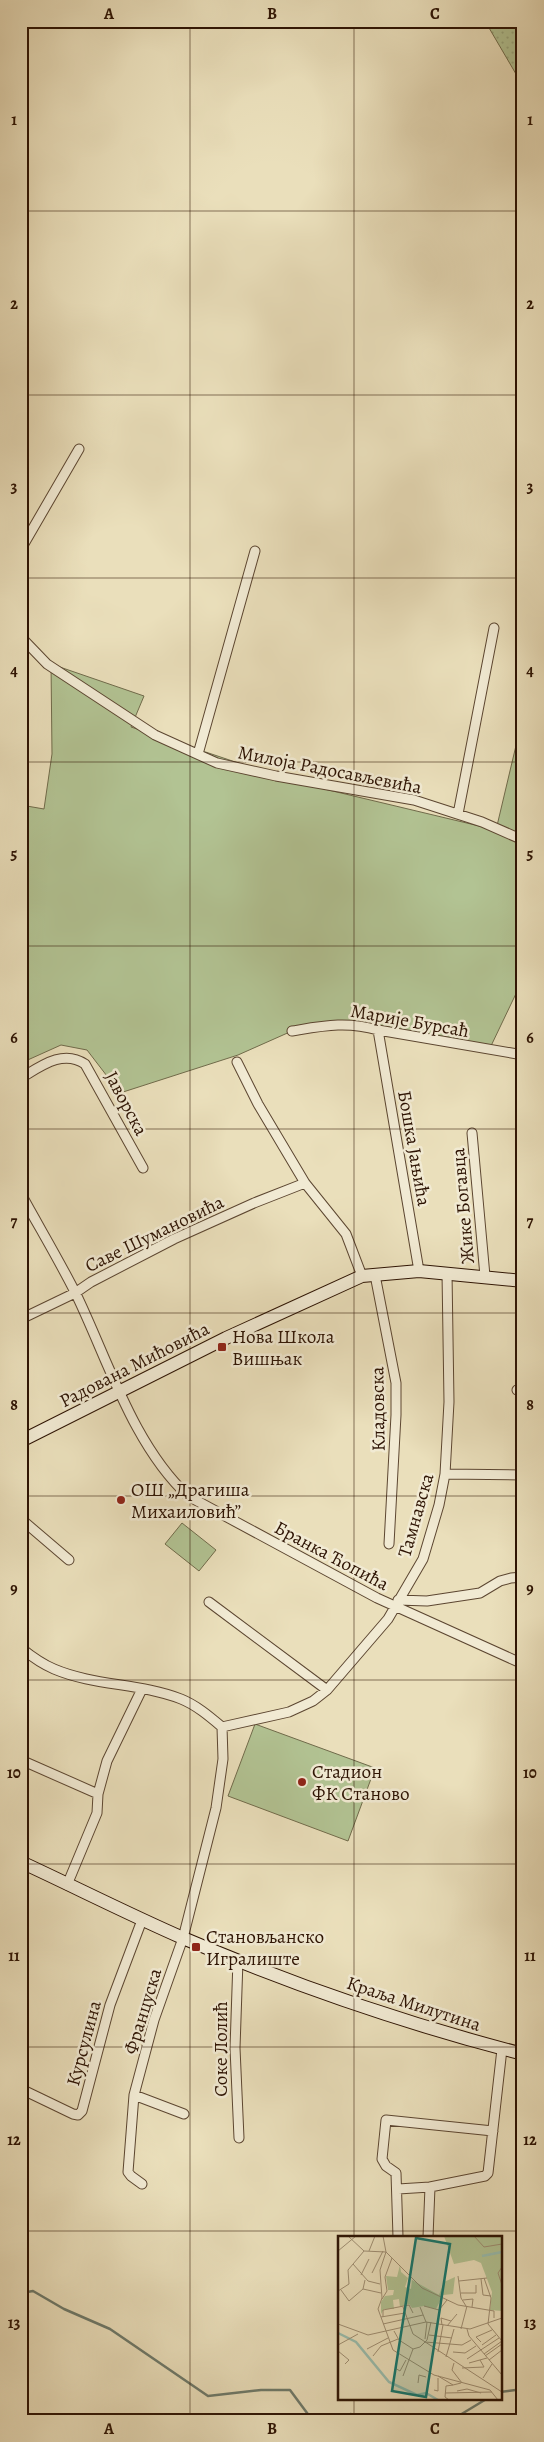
<svg xmlns="http://www.w3.org/2000/svg" width="544" height="2442" font-family="Alegreya,serif">
<style>
.grass{fill:#b2c393;stroke:#706b4b}
.park{fill:url(#park-dots);stroke:#706b4b}
.lines{fill:none;stroke-linecap:round;stroke-linejoin:round}
.stream{stroke:#6d796a;stroke-width:2.5}
.street-casing{stroke:#5c4631;stroke-width:11}
.secondary-casing{stroke:#2d1303;stroke-width:14}
.street{stroke:#f1ead3;stroke-width:9}
.secondary{stroke:#f1ead3;stroke-width:12}
.grid{fill:none;stroke:#2d1303;stroke-width:1;stroke-opacity:0.55}
.poi-dot{fill:#8f2418;stroke:#f1ead3;stroke-width:2}
.labels{text-anchor:middle;stroke-width:5;stroke-linejoin:round;paint-order:stroke}
.street-label{font-size:19px;fill:#2d1303;stroke:#f1ead3}
.poi-label{font-size:19px;fill:#2d1303;stroke:#f1ead3;text-anchor:start}
.inset-river{fill:none;stroke:#98bdae;stroke-width:2.5}
.inset-road{fill:none;stroke:#9e8d71;stroke-width:1}
.view{fill:#0f766e;fill-opacity:0.15;stroke:#0f766e;stroke-width:2.5}
.inset-edge{fill:none;stroke:#2d1303;stroke-width:2.5}
.neatline{fill:none;stroke:#2d1303;stroke-width:2}
.grid-label{font-size:16px;text-anchor:middle;font-weight:bold;fill:#2d1303}
</style>
<defs>
<pattern id="park-dots" width="8" height="8" patternUnits="userSpaceOnUse" patternTransform="scale(1.25)"><rect width="8" height="8" fill="#b2c393"/><path d="M2 2h.1M6 6h.1" fill="none" stroke="#99a77d" stroke-width="1.8" stroke-linecap="round"/></pattern>
</defs>
<rect width="100%" height="100%" fill="#eadfbb"/>
<filter id="stains"><feTurbulence type="fractalNoise" baseFrequency=".004" numOctaves="4"/><feColorMatrix values="0 0 0 0 .2 0 0 0 0 .09 0 0 0 0 .02 0 0 0 .5 -.17"/></filter>
<radialGradient id="worn" r=".72"><stop offset=".6" stop-color="#630" stop-opacity="0"/><stop offset="1" stop-color="#630" stop-opacity=".3"/></radialGradient>
<!-- grass -->
<path class="grass" d="M 51,664 L 144,696 L 131,727 L 295,782 L 496,830 L 523,716 L 523,979 L 490,1048 L 361,1025 L 292,1031 L 238,1055 L 120,1093 L 87,1050 L 61,1045 L 21,1063 L 21,805 L 44,809 L 52,754 Z
M 182,1523 L 216,1550 L 199,1571 L 165,1544 Z
M 255,1724 L 375,1768 L 348,1841 L 228,1796 Z"/>
<!-- park -->
<path class="park" d="M 485,21 L 523,21 L 523,86 Z"/>
<g class="lines">
<!-- stream -->
<path class="stream" d="M 21,2293 L 33,2291 L 64,2309 L 110,2329 L 208,2396 L 261,2390 L 290,2390 L 313,2421
M 500,2392 L 523,2389
M 317,2421 L 351,2414 L 360,2421
M 450,2421 L 488,2398"/>
<!-- street casing -->
<g class="street-casing">
<path id="street" d="M 21,549 L 79,449
M 21,637 L 47,664 L 155,735 L 217,763 L 276,776 L 414,800 L 482,822 L 523,840
M 198,754 L 255,551
M 458,814 L 494,628
M 378,1030 L 419,1271
M 292,1031 C 323,1026 346,1021 378,1030 L 523,1055
M 237,1062 L 258,1104 L 305,1183 L 346,1234 L 362,1276
M 21,1078 C 41,1066 63,1049 85,1064 L 143,1168
M 472,1133 L 485,1276
M 21,1194 C 39,1227 59,1260 76,1294 C 108,1360 133,1445 188,1496 L 377,1598 L 523,1664
M 375,1275 L 396,1383 L 396,1415 L 389,1544
M 21,1319 L 75,1293 L 91,1282 L 174,1239 L 254,1203 L 305,1183
M 517,1390 L 523,1389
M 445,1474 L 523,1475
M 21,1519 L 69,1560
M 398,1600 L 427,1601 L 480,1593 L 500,1581 L 511,1578 L 523,1577
M 209,1602 L 327,1690
M 21,1648 C 31,1656 42,1664 54,1669 C 94,1686 140,1683 181,1699 C 196,1705 209,1716 222,1727 L 223,1759 L 216,1808 L 183,1938 L 154,2020 L 134,2095 L 128,2172 L 131,2176 L 142,2184
M 222,1727 L 289,1712 L 313,1701 L 327,1690 L 388,1619 L 423,1559 L 439,1505 L 445,1474 L 449,1402 L 447,1273
M 21,1760 L 98,1794
M 67,1885 L 97,1813 L 98,1794 L 107,1761 L 142,1689
M 238,1960 L 235,2048 L 239,2138
M 21,2089 L 73,2114 L 78,2115 L 82,2111 L 110,2005 L 142,1920
M 134,2095 L 184,2114
M 430,2187 L 485,2176 L 488,2173 L 502,2049
M 398,2189 L 430,2187 L 428,2237
M 398,2237 L 396,2173 L 386,2166 L 382,2159 L 386,2120 L 493,2131"/>
</g>
<!-- secondary casing -->
<g class="secondary-casing">
<path id="secondary" d="M 21,1441 L 226,1338 L 362,1276 L 419,1271 L 523,1281
M 21,1862 C 75,1887 128,1914 183,1938 C 293,1985 406,2024 523,2054"/>
</g>
<!-- street -->
<use href="#street" class="street"/>
<!-- secondary -->
<use href="#secondary" class="secondary"/>
</g>
<!-- grid -->
<path class="grid" d="M 190,21 L 190,2421M 354,21 L 354,2237M 21,211 L 523,211M 21,395 L 523,395M 21,578 L 523,578M 21,762 L 523,762M 21,946 L 523,946M 21,1129 L 523,1129M 21,1313 L 523,1313M 21,1496 L 523,1496M 21,1680 L 523,1680M 21,1864 L 523,1864M 21,2047 L 523,2047M 21,2231 L 523,2231M 354,2398 L 354,2421"/>
<!-- markers -->
<g class="poi-dot">
<rect x="217" y="1342" width="10" height="10" rx="2.5"/>
<circle cx="121" cy="1500" r="5"/>
<circle cx="302" cy="1782" r="5"/>
<rect x="191" y="1942" width="10" height="10" rx="2.5"/>
</g>
<g class="labels">
<!-- street labels -->
<g class="street-label">
<text transform="translate(330 769) rotate(11)" y="7">Милоја Радосављевића</text>
<text transform="translate(410 1020) rotate(10)" y="7">Марије Бурсаћ</text>
<text transform="translate(127 1103) rotate(62)" y="7">Јаворска</text>
<text transform="translate(415 1148) rotate(80)" y="7">Бошка Јањића</text>
<text transform="translate(462 1206) rotate(-95)" y="7">Жике Богавца</text>
<text transform="translate(154 1233) rotate(-26)" y="7">Саве Шумановића</text>
<text transform="translate(134 1364) rotate(-27)" y="7">Радована Мићовића</text>
<text transform="translate(377 1409) rotate(-91)" y="7">Кладовска</text>
<text transform="translate(415 1515) rotate(-74)" y="7">Тамнавска</text>
<text transform="translate(332 1555) rotate(28)" y="7">Бранка Ћопића</text>
<text transform="translate(414 2003) rotate(18)" y="7">Краља Милутина</text>
<text transform="translate(142 2011) rotate(-73)" y="7">Француска</text>
<text transform="translate(83 2043) rotate(-75)" y="7">Курсулина</text>
<text transform="translate(220 2049) rotate(-90)" y="7">Соке Лолић</text>
</g>
<!-- poi labels -->
<g class="poi-label">
<text x="232" y="1343">Нова Школа<tspan x="232" dy="22">Вишњак</tspan></text>
<text x="131" y="1496">ОШ „Драгиша<tspan x="131" dy="22">Михаиловић”</tspan></text>
<text x="312" y="1778">Стадион<tspan x="312" dy="22">ФК Станово</tspan></text>
<text x="206" y="1943">Становљанско<tspan x="206" dy="22">Игралиште</tspan></text>
</g>
</g>
<!-- overview -->
<g transform="translate(338 2236)">
<rect width="164" height="164" fill="#eadfbb"/>
<path d="M 62,29 L 63,36 L 70,42 L 67,51 L 73,53 L 74,44 L 101,59 L 106,46 L 117,41 L 115,58 L 105,59 L 98,73 L 86,70 L 74,72 L 71,68 L 62,71 L 61,63 L 55,64 L 56,73 L 46,73 L 43,78 L 43,66 L 47,60 L 55,59 L 56,54 L 50,54 L 48,40 L 59,41 Z" fill="#b2c393"/>
<path d="M 106,0 L 164,0 L 164,75 L 152,74 L 154,56 L 143,27 L 136,24 L 116,28 Z" fill="#b2c393"/>
<path class="inset-river" d="M 144,20 L 164,16M 0,97 L 18,106 L 51,146 L 79,159 L 88,157 L 100,164"/>
<path class="inset-road" d="M 10,0 L 26,15M 45,0 L 48,16M 136,0 L 146,11 L 164,8M 0,15 L 18,0M 26,15 L 48,16 L 84,52 L 120,69 L 156,75 L 156,82M 31,15 L 37,0M 48,16 L 42,34 L 44,62 L 40,73 L 55,114 L 96,139 L 152,154 L 160,164M 15,28 L 30,45 L 42,48M 164,31 L 160,37 L 164,49M 34,37 L 45,15M 23,39 L 31,23M 120,40 L 123,62 L 128,70M 146,42 L 153,62 L 150,88M 143,43 L 145,59 L 153,60M 121,45 L 149,42M 25,53 L 43,57M 3,54 L 11,65 L 25,53 L 27,44M 0,55 L 11,48 L 10,34 L 26,15M 123,57 L 138,57 L 138,49M 44,63 L 49,55 L 47,41 L 54,22M 125,64 L 135,63 L 134,71M 86,70 L 101,74 L 109,64M 65,71 L 75,98 L 164,156M 82,71 L 88,86M 43,81 L 67,77M 45,81 L 45,74 L 71,69 L 75,77M 0,88 L 30,99 L 88,86 L 132,93 L 164,82M 45,88 L 85,79M 150,88 L 164,105M 104,89 L 103,82 L 113,85M 109,90 L 119,78M 123,93 L 129,70M 129,93 L 131,100 L 164,139M 56,95 L 61,104 L 75,113 L 65,140M 91,99 L 114,102M 87,103 L 89,86M 87,106 L 124,109 L 133,104M 143,106 L 138,101 L 154,94M 0,109 L 20,98M 144,109 L 158,99M 29,113 L 50,102M 75,113 L 82,111 L 89,104 L 93,86M 0,115 L 11,124 L 7,128M 100,116 L 105,89M 115,116 L 127,117 L 138,110M 146,118 L 164,105M 35,120 L 43,110 L 60,103M 147,120 L 164,108M 108,121 L 116,93M 129,123 L 161,102M 151,124 L 164,114M 116,127 L 114,134 L 124,147M 131,127 L 149,122M 57,132 L 62,135 L 68,124M 124,132 L 146,131 L 142,124M 100,140 L 115,149 L 123,147M 145,142 L 154,128M 80,147 L 81,139 L 88,141M 96,154 L 100,155 L 100,142M 119,155 L 129,153 L 143,157M 107,157 L 154,156M 111,164 L 107,161 L 108,150 L 115,149"/>
<path class="view" d="M 78,2 L 112,8 L 88,161 L 54,155 Z"/>
<rect width="164" height="164" class="inset-edge"/>
</g>
<!-- margin -->
<rect width="544" height="2442" fill="none" stroke="#eadfbb" stroke-width="55"/>
<rect x="28" y="28" width="488" height="2386" class="neatline"/>
<g class="grid-label">
<text x="109" y="19">A</text>
<text x="272" y="19">B</text>
<text x="435" y="19">C</text>
<text x="14" y="125">1</text>
<text x="530" y="125">1</text>
<text x="14" y="309">2</text>
<text x="530" y="309">2</text>
<text x="14" y="492">3</text>
<text x="530" y="492">3</text>
<text x="14" y="676">4</text>
<text x="530" y="676">4</text>
<text x="14" y="859">5</text>
<text x="530" y="859">5</text>
<text x="14" y="1043">6</text>
<text x="530" y="1043">6</text>
<text x="14" y="1227">7</text>
<text x="530" y="1227">7</text>
<text x="14" y="1410">8</text>
<text x="530" y="1410">8</text>
<text x="14" y="1594">9</text>
<text x="530" y="1594">9</text>
<text x="14" y="1778">10</text>
<text x="530" y="1778">10</text>
<text x="14" y="1961">11</text>
<text x="530" y="1961">11</text>
<text x="14" y="2145">12</text>
<text x="530" y="2145">12</text>
<text x="14" y="2328">13</text>
<text x="530" y="2328">13</text>
<text x="109" y="2434">A</text>
<text x="272" y="2434">B</text>
<text x="435" y="2434">C</text>
</g>
<rect width="100%" height="100%" filter="url(#stains)"/>
<rect width="100%" height="100%" fill="url(#worn)"/>
</svg>
